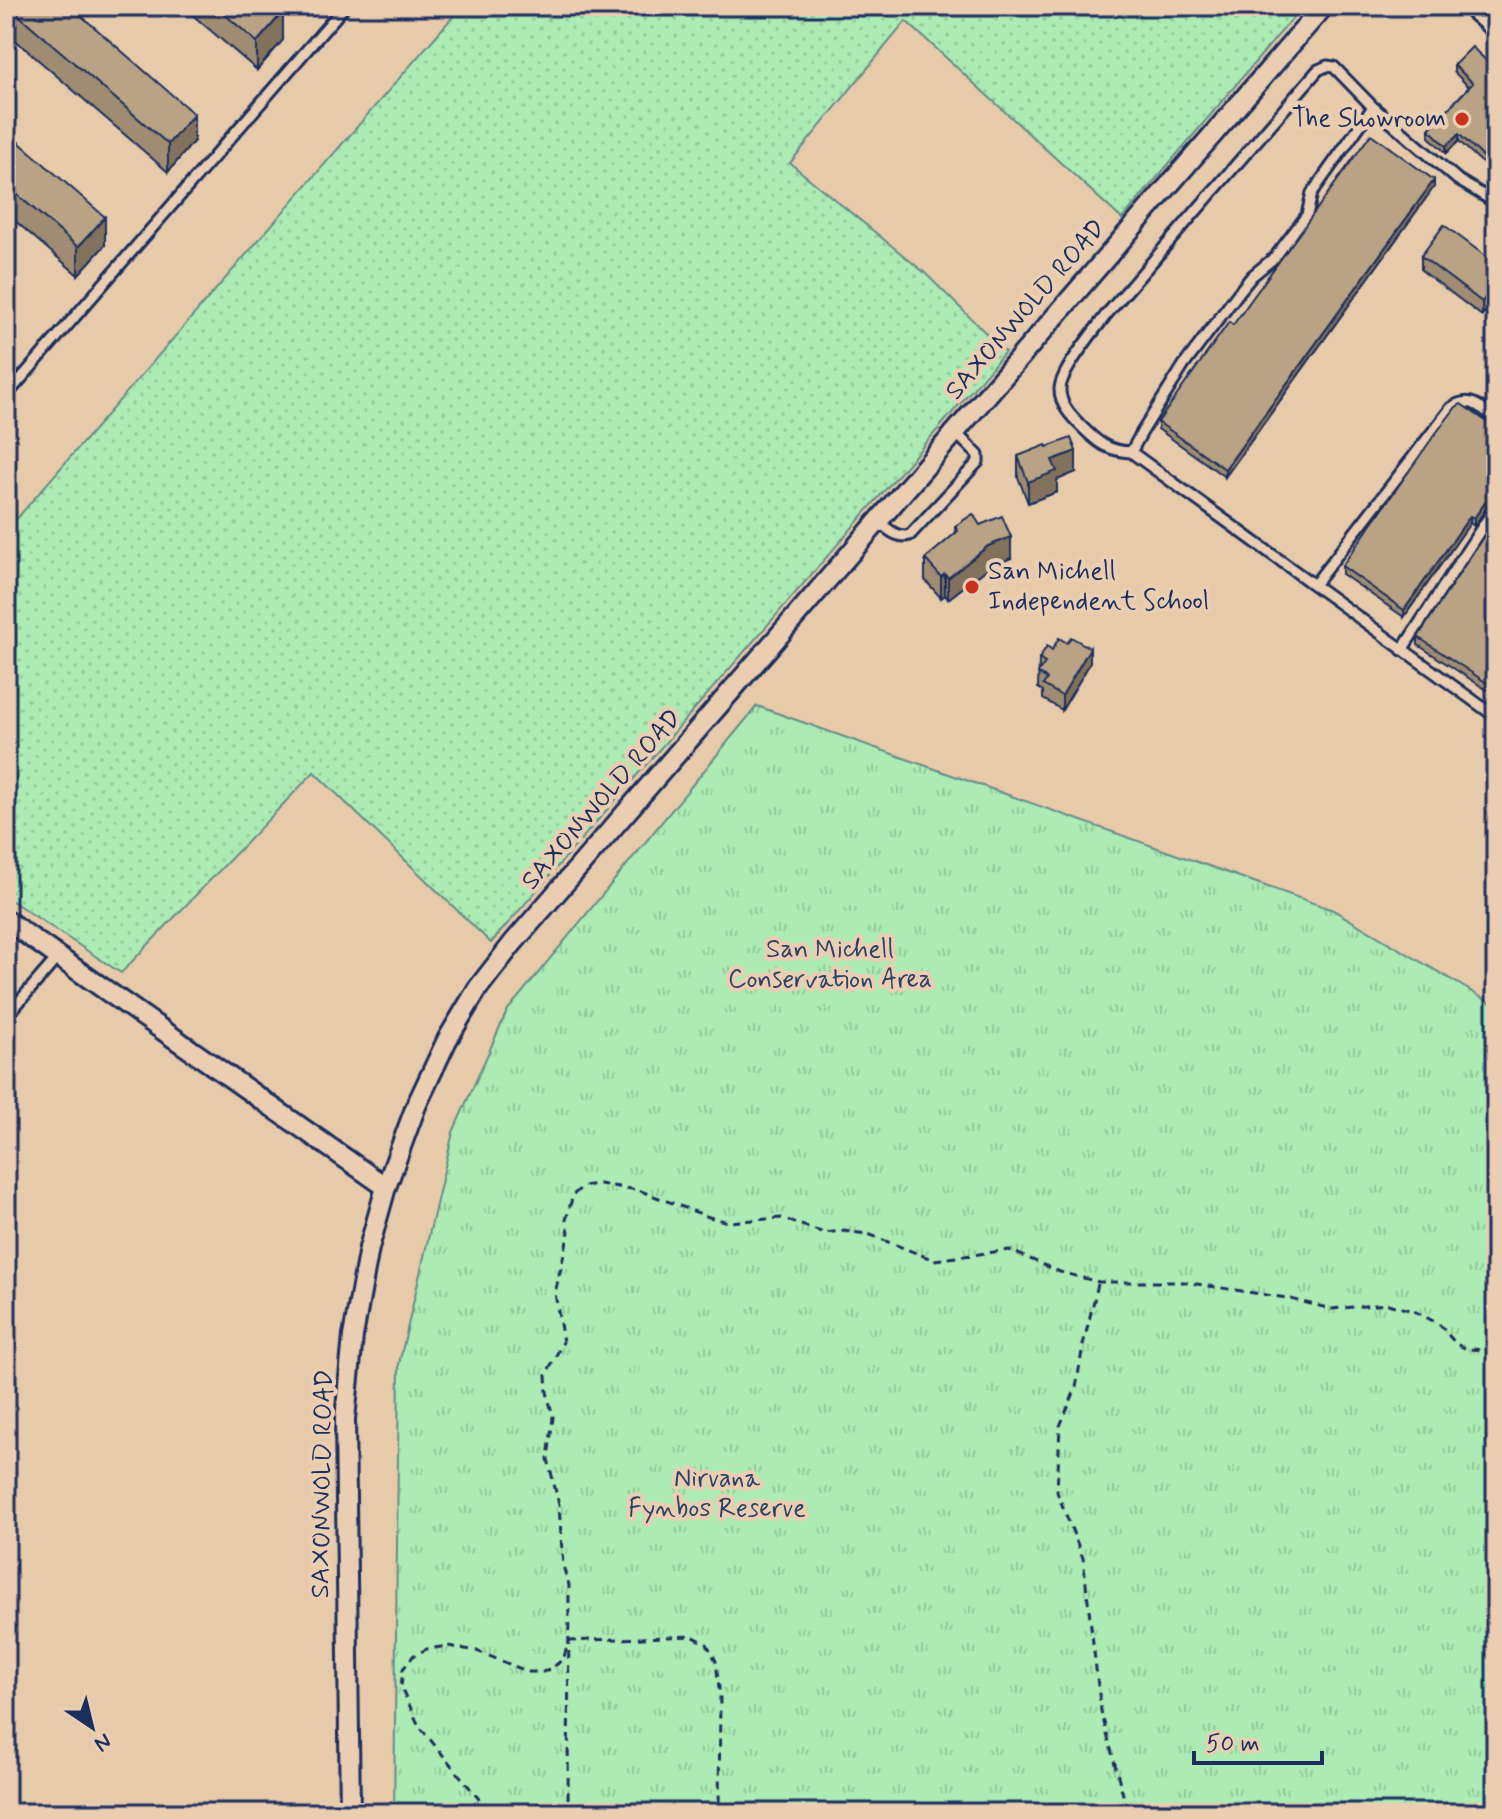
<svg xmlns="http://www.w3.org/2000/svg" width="1502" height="1819" viewBox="0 0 1502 1819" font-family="Mynerve,sans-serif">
<defs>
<pattern id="grass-dots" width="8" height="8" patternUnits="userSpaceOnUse" patternTransform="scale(2)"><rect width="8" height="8" fill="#acebb3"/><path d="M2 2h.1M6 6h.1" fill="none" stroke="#93ca9c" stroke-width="1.8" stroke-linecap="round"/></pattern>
<pattern id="park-tufts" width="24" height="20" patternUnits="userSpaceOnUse" patternTransform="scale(2)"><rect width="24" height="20" fill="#acebb3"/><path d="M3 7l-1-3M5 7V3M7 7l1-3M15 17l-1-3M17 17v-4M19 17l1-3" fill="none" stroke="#93ca9c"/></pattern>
</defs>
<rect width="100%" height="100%" fill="#e7caaa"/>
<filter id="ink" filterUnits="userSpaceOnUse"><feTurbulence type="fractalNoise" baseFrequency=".0125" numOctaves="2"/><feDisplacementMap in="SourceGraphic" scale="16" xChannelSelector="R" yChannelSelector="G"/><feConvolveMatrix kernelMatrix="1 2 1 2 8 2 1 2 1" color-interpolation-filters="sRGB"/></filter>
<g filter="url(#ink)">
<!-- grass -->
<path fill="url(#grass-dots)" stroke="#648d88" stroke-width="2" d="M462,6H1303L1122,219L906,21L790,163L925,273L1005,352L491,943L314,772L121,973L6,897V531Z"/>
<!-- park -->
<path fill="url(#park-tufts)" stroke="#648d88" stroke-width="2" d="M757,706L1333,910L1496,1006V1813H394L399,1364L453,1132L507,1011Z"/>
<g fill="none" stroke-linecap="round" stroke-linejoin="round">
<defs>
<path id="service" d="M1463,6L1496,35
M6,396L345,6
M1496,418C1478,407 1471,395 1451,408L1314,585L1496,717
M1131,452C1108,451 1098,443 1082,427C1072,417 1060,405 1060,390C1059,373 1095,330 1106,315L1318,70L1327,66L1334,67L1373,107
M878,521C888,529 897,539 910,535L978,462V455L955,432
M1314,585L1131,452L1142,432L1184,365L1239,292L1252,276L1275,257L1307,215L1312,193L1373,107L1458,180L1496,203
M1402,650L1496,506
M6,1017L58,957"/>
<path id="minor" d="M6,920L386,1187
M350,1813L345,1419L353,1336L369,1248L386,1187L416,1106L447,1040L478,988L513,943L1324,6"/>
</defs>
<!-- service casing -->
<use href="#service" stroke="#1b2f5e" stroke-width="15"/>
<!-- minor casing -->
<use href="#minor" stroke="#1b2f5e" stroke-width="24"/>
<!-- path -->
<path stroke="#1b2f5e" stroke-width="3" stroke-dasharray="8 6" stroke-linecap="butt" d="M1098,1284L1083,1345L1076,1388L1060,1426L1057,1492L1083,1558L1101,1711L1127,1810L1126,1813
M568,1641L692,1636L707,1644L716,1661L720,1697L719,1813
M484,1813L479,1799L419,1726L401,1687L403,1669L414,1655L427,1649L448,1646L477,1651L529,1672H543L556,1665L564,1658L567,1645
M568,1813L569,1585L563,1566L559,1505L548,1459L553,1417L547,1392L546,1375L563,1342L555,1293L569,1232L566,1220L573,1195L583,1186L599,1184L638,1190L709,1217L728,1222L781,1218L824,1233L843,1231L868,1234L934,1260L1009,1250L1060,1272L1099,1282H1184L1286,1298L1332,1309L1388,1304L1416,1312L1439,1324L1456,1344L1467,1349L1496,1350"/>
<!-- service -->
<use href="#service" stroke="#ebceb2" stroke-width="9"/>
<!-- minor -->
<use href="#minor" stroke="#ebceb2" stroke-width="18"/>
</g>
<!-- wall -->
<path fill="#9f8c72" stroke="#1b2f5e" stroke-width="2" d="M6,6H70L194,141L168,172L6,32Z
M182,6H276L283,40L257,70Z
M1454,65L1496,105V166L1491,171L1459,141L1446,153L1429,137V129L1469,87L1454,72Z
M6,131L105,245L78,275L6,213Z
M1434,187L1225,477L1158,429V422L1233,325Z
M1421,256L1496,264V297L1482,316L1421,270Z
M1496,428V500H1492L1474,526L1470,523L1404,617L1342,574V566Z
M1047,447L1076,472L1057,480V492L1028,503L1018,477V456Z
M1496,513V696L1418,645V637L1487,531V527Z
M980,525L1011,558L988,568L948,599L945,595L941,598L925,580V559L955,534V526Z
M1052,650L1090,663L1062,710L1043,699V691L1038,688L1039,659Z"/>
<!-- shaded-wall -->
<path fill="#82725c" stroke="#1b2f5e" stroke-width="2" d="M283,12V40L257,70V42Z
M194,114V141L168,172V144Z
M1459,134V141L1446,153V146Z
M1496,159V166L1491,171V164Z
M1434,180V187L1225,477V469Z
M105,217V245L78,275V247Z
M1496,283V297L1482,316V302Z
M16,320V347L6,359V331Z
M1076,451V472L1057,480V492L1028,503V482L1052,460Z
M1492,493V500L1474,526V518Z
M1470,516V523L1404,617V610Z
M1011,537V558L988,568L948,599V578L988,546Z
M945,574V595L941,598V577Z
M1090,648V663L1062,710V696Z"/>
<!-- building -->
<path fill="#b9a384" stroke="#1b2f5e" stroke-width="2" d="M8,6H70L194,114L168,144Z
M215,6H276L283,12L257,42Z
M1472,47L1496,70V94L1491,100L1496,105V159L1491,164L1459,134L1446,146L1429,129L1473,83L1454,65Z
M6,131L105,217L78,247L6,185Z
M1371,134L1434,180L1225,469L1158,422L1229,322L1233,325Z
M1444,225L1496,264V283L1482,302L1421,256Z
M6,311L16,320L6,331Z
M1461,404L1496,428V493H1492L1474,518L1470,516L1404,610L1342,566L1433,437L1456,407Z
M1071,438L1076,451L1052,460L1057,471L1028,482L1018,456L1046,445L1047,447Z
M1496,513V689L1418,637L1489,528L1487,527Z
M973,514L980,525L1002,516L1011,537L988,546L948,578L945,574L941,577L925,559L958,531L955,526Z
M1071,637L1090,648L1062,696L1043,685L1047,679L1038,673L1045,663L1039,659L1047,646L1052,650L1059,638L1067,643Z"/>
</g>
<!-- markers -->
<g fill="#c8321e" stroke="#ebceb2" stroke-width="3">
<circle cx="1462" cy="119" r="8"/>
<circle cx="972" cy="587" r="8"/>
</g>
<g text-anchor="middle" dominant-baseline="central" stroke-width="8" stroke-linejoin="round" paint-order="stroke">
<!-- poi labels -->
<g font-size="26" fill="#1b2f5e" stroke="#ebceb2" text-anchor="end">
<text x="1446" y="119">The Showroom</text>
<text x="988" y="572" text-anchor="start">San Michell<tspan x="988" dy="30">Independent School</tspan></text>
</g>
<!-- street labels -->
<g font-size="26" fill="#1b2f5e" stroke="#ebceb2">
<text transform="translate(1026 310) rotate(-49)">SAXONWOLD ROAD</text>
<text transform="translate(602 800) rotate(-49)">SAXONWOLD ROAD</text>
<text transform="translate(323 1484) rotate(-89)">SAXONWOLD ROAD</text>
</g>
<!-- park labels -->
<g font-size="26" fill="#2a4266" stroke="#ebceb2">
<text x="830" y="950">San Michell<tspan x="830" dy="30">Conservation Area</tspan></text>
<text x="717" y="1479">Nirvana<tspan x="717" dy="30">Fynbos Reserve</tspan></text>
</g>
</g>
<!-- margin -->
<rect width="1502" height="1819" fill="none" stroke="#ebceb2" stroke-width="32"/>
<rect x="16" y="16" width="1470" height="1787" fill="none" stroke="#1b2f5e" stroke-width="3" filter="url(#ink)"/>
<!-- north arrow -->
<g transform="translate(92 1727) rotate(145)" stroke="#ebceb2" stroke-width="6" paint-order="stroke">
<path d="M0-6L14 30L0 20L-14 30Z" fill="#1b2f5e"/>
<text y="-12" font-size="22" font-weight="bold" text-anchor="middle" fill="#1b2f5e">N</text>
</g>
<!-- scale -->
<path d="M1194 1751v12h128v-12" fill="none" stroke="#1b2f5e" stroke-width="4"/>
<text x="1206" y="1751" font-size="24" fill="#1b2f5e" stroke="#ebceb2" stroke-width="6" paint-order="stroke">50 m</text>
</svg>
